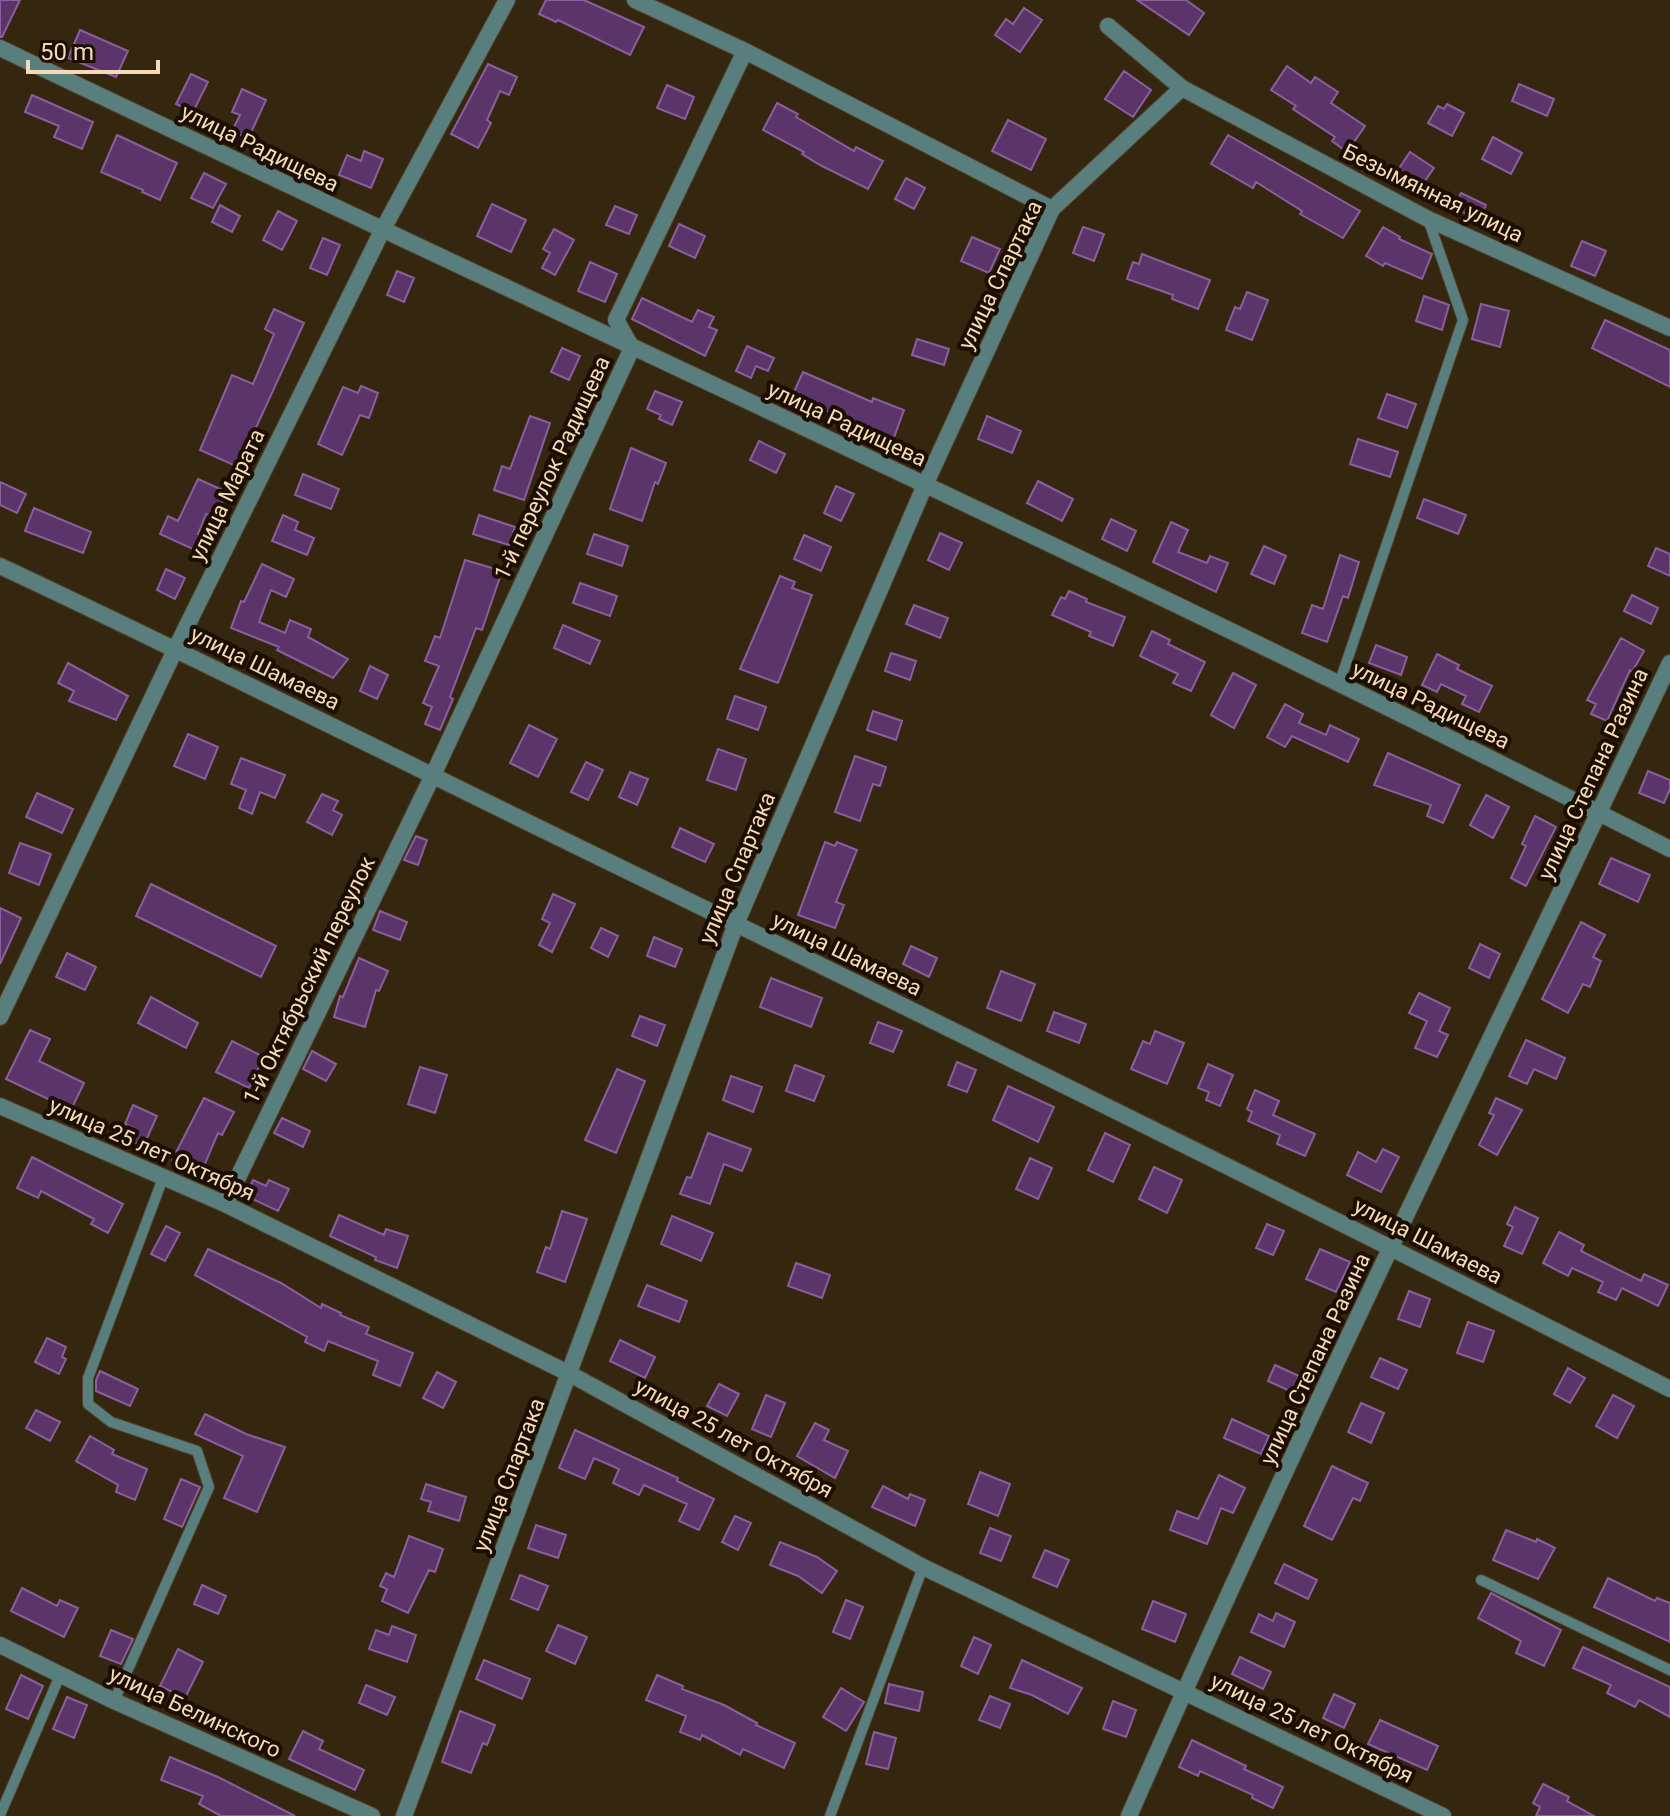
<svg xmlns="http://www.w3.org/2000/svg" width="1670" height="1816" viewBox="0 0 1670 1816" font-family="Roboto,sans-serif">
<rect width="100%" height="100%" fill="#35260f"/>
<!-- building -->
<path fill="#5b356a" stroke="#8b5e9d" stroke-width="2" d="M0,0H20L2,37H0Z
M546,0H584L644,27L630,55L558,20L556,22L539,14Z
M1137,0H1186L1204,13L1189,35Z
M1024,8L1042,20L1020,52L995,35L1006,19L1013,24Z
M80,30L128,51L116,77L68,58Z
M488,64L517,77L509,95L500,91L487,120L491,123L478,148L451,134Z
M1287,66L1311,83L1315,77L1338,92L1331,103L1365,126L1347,152L1332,141L1335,137L1293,109L1296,106L1271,90Z
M1124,71L1151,90L1133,117L1105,99Z
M191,74L208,82L193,112L176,104Z
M1519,84L1554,99L1547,116L1512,101Z
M667,85L694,97L685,119L657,108Z
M242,89L266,100L248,139L232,131L240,115L232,112Z
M32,95L93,122L82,149L54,137L59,126L25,112Z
M777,103L798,114L796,117L854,151L856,147L883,161L868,189L820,165L802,154L804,152L763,130Z
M1447,104L1464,113L1452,136L1428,123L1438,106L1444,109Z
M1008,120L1046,139L1031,170L992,151Z
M117,135L177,163L160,200L142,192L143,190L101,172Z
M1228,135L1360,211L1343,238L1300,214L1302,211L1256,182L1253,188L1211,164Z
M1493,137L1522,153L1511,174L1482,159Z
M364,151L383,159L371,188L339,175L347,155L361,161Z
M1410,152L1434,168L1417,192L1394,176Z
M204,173L226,184L213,208L191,198Z
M906,178L925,188L914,209L895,199Z
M1461,193L1486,205L1479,220L1454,208Z
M492,204L526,220L511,252L477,236Z
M220,205L240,216L232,232L212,222Z
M615,206L637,215L629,234L606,225Z
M278,211L297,221L282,250L263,240Z
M679,224L705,236L695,258L669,246Z
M1083,227L1104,234L1094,261L1073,253Z
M1383,227L1400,237L1399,239L1432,254L1422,279L1385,263L1383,266L1366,256Z
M554,229L574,240L555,275L542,268L550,253L543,249Z
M972,237L1000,249L989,273L961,261Z
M323,238L340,245L327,275L310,268Z
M1582,241L1606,251L1595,276L1571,266Z
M1142,254L1210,280L1198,309L1172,299L1173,295L1127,279L1133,262L1139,264Z
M590,262L617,274L605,302L578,291Z
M397,271L414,278L404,302L387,295Z
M1247,292L1268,300L1252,340L1226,330L1235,307L1240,309Z
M1424,296L1449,305L1442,330L1416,321Z
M642,298L692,322L698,310L714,317L709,327L717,330L705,356L632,319Z
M1481,304L1509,311L1500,347L1472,339Z
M274,309L304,323L238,467L200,450L232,375L253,384L274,334L265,329Z
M1605,320L1670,350V387L1592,348Z
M917,339L949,349L944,365L912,355Z
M747,346L774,358L768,371L756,366L751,378L736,371Z
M562,348L580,356L569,380L551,372Z
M803,372L872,402L873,398L904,410L893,440L792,396Z
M361,386L378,393L369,418L360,415L342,455L318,444L343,387L358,393Z
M655,391L682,402L672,425L659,419L661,415L647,409Z
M1387,394L1416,404L1407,428L1378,418Z
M530,416L550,423L524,500L494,490L502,466L510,469Z
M987,416L1021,431L1012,453L978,439Z
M1358,439L1398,452L1390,477L1350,464Z
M759,441L785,454L776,473L750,460Z
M631,448L666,463L658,484L655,482L642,521L610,509Z
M303,474L339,489L331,509L295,495Z
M198,479L227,492L217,514L214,513L212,516L206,514L198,534L203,536L197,551L160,534L168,516L178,521Z
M1038,481L1073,499L1062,521L1027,503Z
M0,482L26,494L17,513L0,505Z
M836,486L854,494L841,521L824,513Z
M1424,499L1466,515L1458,534L1417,518Z
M34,508L91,532L83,553L25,531Z
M283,515L298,522L295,530L314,538L307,555L272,541Z
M479,515L515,527L509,545L473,534Z
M1111,519L1136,531L1127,551L1102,539Z
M1171,522L1188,530L1178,552L1207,563L1210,556L1228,563L1216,592L1153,562Z
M940,533L962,543L949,570L928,560Z
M594,534L628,546L622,566L587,554Z
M804,535L831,547L821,571L794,559Z
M1264,546L1286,556L1274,584L1251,574Z
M1656,548L1670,554V576L1648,566Z
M1340,555L1359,562L1348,598L1343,596L1327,642L1302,633L1312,605L1323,609Z
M465,560L502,571L482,630L476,628L450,697L453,699L440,730L425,724L432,707L423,703L439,666L425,661L435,636L440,638Z
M262,564L294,579L286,597L271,590L259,622L285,633L290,620L311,629L308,637L348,659L333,678L277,650L279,647L231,628L241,601L244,602Z
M166,569L185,578L175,599L157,590Z
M780,576L795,582L792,588L812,595L778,683L740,669Z
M580,583L617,596L610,616L573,603Z
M1069,591L1087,599L1086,602L1125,617L1113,646L1089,636L1091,632L1052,615L1061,597L1065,599Z
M1632,595L1658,608L1651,624L1624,611Z
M914,605L948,618L940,638L906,624Z
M563,625L600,641L590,664L554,648Z
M1152,631L1170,640L1168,644L1205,662L1191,691L1173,683L1178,674L1140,656Z
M1621,638L1644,651L1632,672L1630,670L1607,721L1591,714L1596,704L1587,700Z
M1376,645L1407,657L1401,675L1369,663Z
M891,653L916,661L910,680L885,671Z
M1437,654L1459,665L1457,669L1492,686L1479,712L1462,704L1466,696L1441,684L1437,692L1422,685Z
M68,663L128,696L116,720L69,701L74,691L58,683Z
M370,666L388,675L377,699L360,691Z
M1233,673L1256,685L1234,728L1211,715Z
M735,696L766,707L758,730L727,719Z
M1285,704L1303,714L1299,723L1326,735L1330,725L1359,739L1348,762L1292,736L1285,747L1267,737Z
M873,711L902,721L896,740L867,730Z
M529,725L557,739L538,777L510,763Z
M188,734L218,747L205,779L174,766Z
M718,749L746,759L736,790L707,780Z
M1388,753L1460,785L1443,823L1427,816L1431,805L1374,785Z
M855,756L886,767L880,786L873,784L860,821L835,812Z
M241,758L285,775L275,798L260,792L252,814L239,808L246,790L231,784Z
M586,762L603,770L588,800L571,792Z
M1648,771L1670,780V789L1664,803L1639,793Z
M630,772L648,779L637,805L619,797Z
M37,793L73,809L62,833L26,817Z
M322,794L338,801L333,810L342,815L332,835L307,822Z
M1486,795L1509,807L1493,838L1470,825Z
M1535,816L1556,827L1526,886L1511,878L1526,846L1522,844Z
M680,828L714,844L705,862L672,847Z
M416,836L427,840L418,865L404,860Z
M825,842L835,846L837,842L857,850L836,902L844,905L835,928L798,915Z
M20,843L51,854L39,885L9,873Z
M1611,858L1650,875L1638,902L1599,884Z
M151,884L276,946L261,977L136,916Z
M553,894L575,904L552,952L539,945L550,923L542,919Z
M0,908L21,918L0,964Z
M380,911L407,922L400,940L373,930Z
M1581,922L1605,935L1593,957L1601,961L1590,987L1583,984L1568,1013L1542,999Z
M601,928L618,936L608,957L591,948Z
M654,937L682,949L675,967L647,956Z
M1480,944L1500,954L1489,978L1469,968Z
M911,946L937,958L929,977L903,964Z
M67,953L96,967L85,990L56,977Z
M359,958L388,971L379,991L376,990L365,1027L334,1017L340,996L343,997Z
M1001,971L1035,984L1021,1021L987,1008Z
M771,978L822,998L811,1027L760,1007Z
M1419,993L1450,1008L1439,1031L1448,1035L1437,1057L1415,1048L1427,1021L1409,1013Z
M151,997L198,1023L186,1048L138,1023Z
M1054,1012L1086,1024L1079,1043L1047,1031Z
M640,1016L665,1025L657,1046L632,1036Z
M878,1022L902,1031L893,1052L870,1043Z
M30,1030L50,1039L39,1061L84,1083L71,1110L6,1079Z
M1155,1031L1184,1043L1167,1084L1131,1069L1143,1041L1150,1044Z
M1526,1040L1565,1058L1556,1079L1534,1069L1527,1084L1509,1076Z
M232,1041L264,1057L249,1088L216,1072Z
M312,1051L336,1064L326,1081L303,1069Z
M957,1062L976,1070L967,1092L948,1085Z
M1208,1064L1233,1075L1220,1106L1206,1100L1209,1092L1198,1088Z
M795,1065L824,1076L814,1101L786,1091Z
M420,1067L447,1075L435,1113L408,1104Z
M617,1069L645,1081L616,1153L585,1140Z
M731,1076L762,1087L753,1112L723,1100Z
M1008,1086L1054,1107L1038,1142L993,1120Z
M1255,1090L1279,1101L1273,1115L1315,1134L1305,1156L1277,1144L1280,1135L1248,1121L1252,1112L1247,1109Z
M204,1098L234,1112L222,1135L218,1133L201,1173L172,1160Z
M1496,1098L1522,1110L1497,1155L1479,1145L1494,1115L1489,1113Z
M133,1105L157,1116L143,1147L128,1139L133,1128L125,1124Z
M282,1118L310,1131L303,1147L274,1133Z
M708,1133L751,1149L742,1171L724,1164L710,1204L680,1194L687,1177L691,1178Z
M1105,1133L1130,1145L1113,1182L1088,1170Z
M1383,1149L1399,1157L1381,1192L1347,1175L1358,1152L1376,1162Z
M32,1157L123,1204L108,1233L91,1224L94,1219L41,1191L38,1198L17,1188Z
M1030,1158L1052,1168L1038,1199L1016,1189Z
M1154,1167L1182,1180L1167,1213L1139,1199Z
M253,1180L266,1186L269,1180L289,1189L278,1211L246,1196Z
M1515,1207L1538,1218L1522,1254L1504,1246L1513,1227L1507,1224Z
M562,1211L587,1219L565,1282L537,1272L546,1247L550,1249Z
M339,1215L384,1235L386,1229L408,1236L397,1268L375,1260L376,1257L330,1236Z
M672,1216L713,1233L701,1261L661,1244Z
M1267,1224L1284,1231L1273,1255L1256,1248Z
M166,1226L180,1233L165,1261L151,1254Z
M1559,1232L1584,1245L1581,1251L1641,1281L1644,1274L1668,1285L1658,1306L1622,1288L1616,1300L1598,1292L1603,1282L1572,1268L1568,1276L1543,1263Z
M208,1249L281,1283L321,1308L322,1304L341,1313L340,1315L369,1327L366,1334L413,1353L400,1386L373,1375L378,1361L328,1341L324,1351L305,1342L307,1337L195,1275Z
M1320,1249L1350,1262L1336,1292L1306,1279Z
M796,1263L830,1275L822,1298L788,1286Z
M647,1285L687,1301L679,1322L638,1306Z
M1409,1291L1430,1299L1420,1327L1398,1319Z
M1468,1322L1494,1331L1483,1362L1457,1353Z
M47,1338L66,1347L62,1357L66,1359L59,1374L35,1362Z
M620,1340L655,1357L645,1378L610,1361Z
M1380,1358L1407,1370L1398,1389L1371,1377Z
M1275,1365L1299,1376L1292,1392L1268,1381Z
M1568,1368L1585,1378L1570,1403L1554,1394Z
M100,1371L138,1389L130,1406L96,1391V1380Z
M437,1372L456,1382L443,1408L423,1398Z
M719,1384L739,1394L727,1416L707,1406Z
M766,1395L785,1403L771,1437L752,1429Z
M1613,1395L1634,1406L1617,1438L1596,1426Z
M1361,1403L1384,1413L1371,1443L1348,1432Z
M36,1410L60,1422L50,1441L26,1428Z
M205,1414L246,1434L285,1447L257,1512L224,1498L243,1456L195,1434Z
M1232,1419L1269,1436L1261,1454L1224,1438Z
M815,1423L829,1430L824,1440L848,1451L835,1478L797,1456Z
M575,1430L678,1478L677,1481L714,1499L699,1530L679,1521L687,1504L644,1485L639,1495L613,1483L619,1469L594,1458L585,1479L559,1468Z
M90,1436L114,1450L112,1454L147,1469L135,1500L116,1492L118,1485L76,1461Z
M1332,1466L1368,1483L1360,1501L1353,1498L1332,1540L1304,1526Z
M980,1472L1010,1484L998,1516L968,1504Z
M1219,1475L1245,1488L1233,1513L1221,1508L1207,1544L1170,1530L1177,1511L1198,1519Z
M181,1479L200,1487L182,1527L164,1519Z
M426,1484L466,1497L459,1521L428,1511L431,1502L421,1499Z
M883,1486L908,1499L910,1494L925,1500L915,1526L872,1507Z
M735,1516L751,1523L738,1550L722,1542Z
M536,1525L566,1535L558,1558L528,1548Z
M990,1528L1011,1536L1001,1561L980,1553Z
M1506,1530L1536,1542L1537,1539L1555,1548L1538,1579L1493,1560Z
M409,1536L443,1549L435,1572L429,1570L408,1613L382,1601L387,1589L380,1586L386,1573L394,1577Z
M780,1542L817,1557L837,1571L822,1593L798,1576L770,1565Z
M1045,1550L1069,1560L1057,1587L1033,1577Z
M1284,1564L1317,1580L1308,1599L1275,1583Z
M520,1575L548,1586L538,1610L511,1599Z
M1608,1578L1655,1601L1657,1598L1670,1603V1642L1594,1607Z
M202,1585L226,1596L218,1614L194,1604Z
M22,1588L57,1606L60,1600L78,1608L64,1637L11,1611Z
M1491,1593L1561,1630L1544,1666L1516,1653L1521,1641L1478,1618Z
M846,1600L863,1607L850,1639L833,1632Z
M1153,1601L1186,1614L1175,1642L1142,1629Z
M1276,1613L1295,1622L1284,1647L1251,1632L1259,1614L1273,1621Z
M558,1625L587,1637L575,1664L546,1651Z
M392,1626L416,1635L407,1662L369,1649L376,1630L389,1635Z
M111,1630L133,1639L121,1664L100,1656Z
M974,1637L991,1645L978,1674L961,1666Z
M1583,1647L1670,1687V1717L1639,1700L1635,1707L1607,1693L1611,1685L1573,1668Z
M178,1649L203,1662L185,1698L160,1686Z
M1240,1657L1271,1672L1263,1689L1232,1674Z
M484,1660L530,1679L522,1699L476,1679Z
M1022,1660L1082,1688L1068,1714L1032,1695L1010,1688Z
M21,1675L43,1686L28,1719L6,1709Z
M657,1675L683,1686L682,1689L724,1705L757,1723L756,1725L795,1743L784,1768L743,1749L740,1755L702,1735L700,1740L680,1732L686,1716L646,1700Z
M889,1684L923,1692L919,1711L885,1703Z
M366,1685L395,1697L387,1715L359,1703Z
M841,1688L864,1702L846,1731L823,1717Z
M1334,1694L1355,1704L1344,1728L1323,1718Z
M990,1696L1010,1704L1000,1728L979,1720Z
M67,1697L87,1705L74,1738L53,1729Z
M1113,1701L1136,1710L1126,1737L1103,1729Z
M460,1711L495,1725L487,1745L483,1743L471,1773L442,1762Z
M1380,1720L1438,1746L1427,1770L1368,1744Z
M303,1731L323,1741L319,1749L364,1770L355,1790L289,1759Z
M874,1732L896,1738L888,1769L866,1764Z
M1192,1740L1246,1766L1244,1769L1283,1787L1273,1808L1252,1798L1253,1795L1200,1771L1198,1776L1179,1767Z
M170,1757L218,1777L295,1816H221L199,1804L203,1796L161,1780Z
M1543,1784L1569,1797L1567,1801L1594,1816H1536L1540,1807L1533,1803Z"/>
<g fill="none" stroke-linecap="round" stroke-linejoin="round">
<defs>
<path id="service" d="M1339,684L1463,320L1428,219
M1481,1580L1670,1670
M114,1701L209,1487L197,1451L111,1422L88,1404V1378L163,1178
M0,1815L61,1673
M830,1816L923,1567"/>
<path id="minor" d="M635,0L745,51L1052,209
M0,48C557,315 1120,568 1670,849
M1182,88L1428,219L1670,328
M0,566C192,656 382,751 572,844C940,1023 1306,1204 1670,1389
M0,1017L176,648L382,231L507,0
M0,1106L225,1204L570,1374L923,1567L1443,1816
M225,1204L433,775L632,348L616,320L745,51
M0,1645L114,1701L372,1816
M404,1816L736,924L925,485L1052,209L1182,88L1108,26
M1129,1816C1300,1428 1488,1046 1670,663"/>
</defs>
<!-- service casing -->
<use href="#service" stroke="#54432a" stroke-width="12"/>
<!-- minor casing -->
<use href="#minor" stroke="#54432a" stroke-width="18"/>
<!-- service -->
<use href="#service" stroke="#587e7e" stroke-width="10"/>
<!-- minor -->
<use href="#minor" stroke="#587e7e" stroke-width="16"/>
</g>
<g text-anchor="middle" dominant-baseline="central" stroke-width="8" stroke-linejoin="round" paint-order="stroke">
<!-- street labels -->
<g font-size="22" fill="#f4dbb8" stroke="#1c0e00">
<text transform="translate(260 148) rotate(26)">улица Радищева</text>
<text transform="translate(1433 193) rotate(26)">Безымянная улица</text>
<text transform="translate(1000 275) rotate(-64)">улица Спартака</text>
<text transform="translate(847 424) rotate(25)">улица Радищева</text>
<text transform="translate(552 468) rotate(-65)">1-й переулок Радищева</text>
<text transform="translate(227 495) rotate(-64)">улица Марата</text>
<text transform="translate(265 668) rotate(26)">улица Шамаева</text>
<text transform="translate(1431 705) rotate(26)">улица Радищева</text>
<text transform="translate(1593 774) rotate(-65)">улица Степана Разина</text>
<text transform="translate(737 868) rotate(-67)">улица Спартака</text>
<text transform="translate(847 954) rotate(26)">улица Шамаева</text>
<text transform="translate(309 980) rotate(-64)">1-й Октябрьский переулок</text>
<text transform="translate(152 1149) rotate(24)">улица 25 лет Октября</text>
<text transform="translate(1428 1241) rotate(27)">улица Шамаева</text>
<text transform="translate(1315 1359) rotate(-65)">улица Степана Разина</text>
<text transform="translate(734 1438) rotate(29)">улица 25 лет Октября</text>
<text transform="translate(509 1475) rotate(-69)">улица Спартака</text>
<text transform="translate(195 1712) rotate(25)">улица Белинского</text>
<text transform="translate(1312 1728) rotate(26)">улица 25 лет Октября</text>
</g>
</g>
<!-- scale -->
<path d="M28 60v12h130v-12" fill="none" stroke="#f4dbb8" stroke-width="4"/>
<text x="40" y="60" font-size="24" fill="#f4dbb8" stroke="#1c0e00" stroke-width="6" paint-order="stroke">50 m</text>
</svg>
